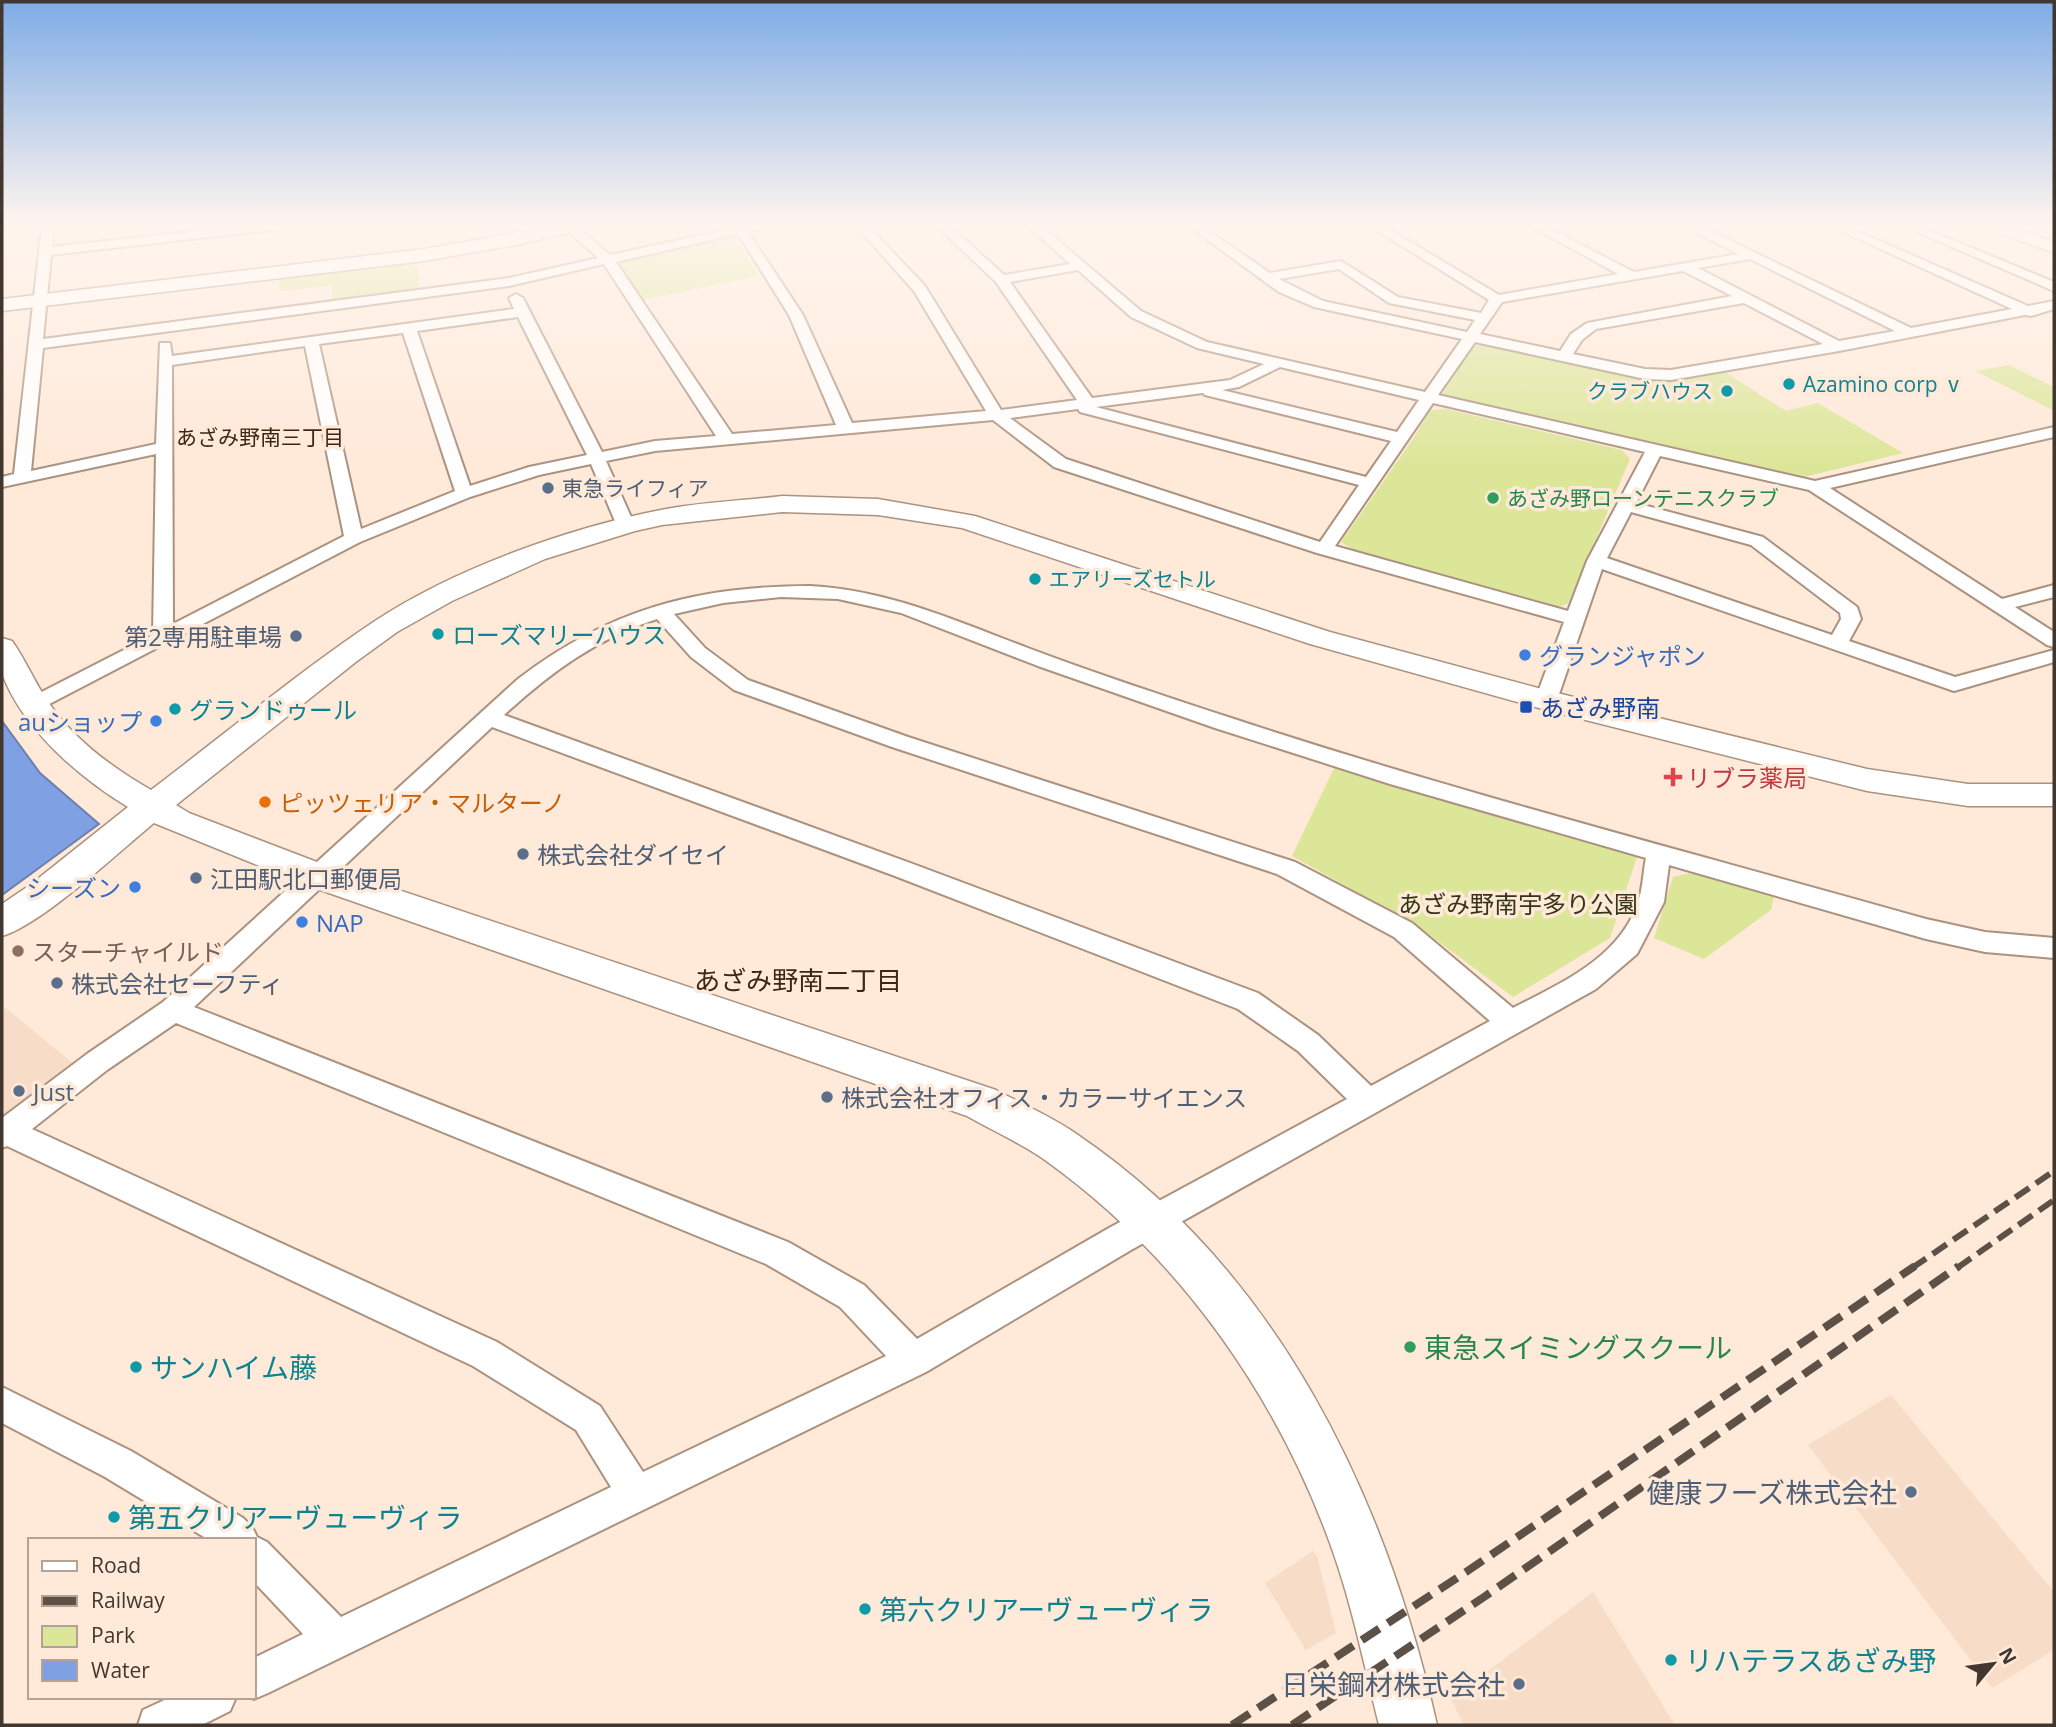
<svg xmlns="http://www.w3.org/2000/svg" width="2056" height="1727" viewBox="0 0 2056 1727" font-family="'Open Sans','Noto Sans JP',sans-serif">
<rect width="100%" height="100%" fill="#ffe9d9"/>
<!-- built -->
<path fill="#f7dcc8" d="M2,1005L74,1064L2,1118Z
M1891,1395L2054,1592V1650L1992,1688L1808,1445Z
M1313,1551L1317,1556L1336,1633L1306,1650L1265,1583Z
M1593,1592L1675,1725H1464L1451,1699Z"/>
<!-- green -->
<path fill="#dce699" d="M733,234L759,276L642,300L615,263Z
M416,262L420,289L332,299V286L280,291L278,278Z
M1484,344L1672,377L1725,372L1786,411L1818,403L1903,453L1804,477L1442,395L1473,346Z
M2009,365L2054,387V411L1975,371Z
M1446,409L1622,450L1630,459L1569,603L1559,607L1355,551L1341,542L1415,436L1430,410Z
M1335,766L1637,857L1610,938L1513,997L1416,925L1292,856Z
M1690,873L1774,896L1771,910L1704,959L1654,938L1673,877Z"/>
<!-- water -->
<path fill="#7fa0e3" stroke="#6d80ad" stroke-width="2" d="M2,721L40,773L99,824L2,895Z"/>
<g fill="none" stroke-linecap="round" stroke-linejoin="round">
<defs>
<path id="street" d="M42,225H54L52,247L253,225H287L281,229L51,255L43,339L509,278L598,258L562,225H575L610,255L749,225H769L767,228L748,232L803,315L852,423L986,411L914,291L855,225H867L925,286L1001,410L1077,400L996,282L936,225H949L1004,275L1070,264L1027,225H1040L1141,311L1207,342L1425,392L1462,339L1314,307L1279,292L1187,225H1200L1270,273L1341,261L1398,297L1481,313L1489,300L1368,225H1382L1499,295L1618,274L1529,225H1543L1634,272L1738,254L1683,225H1698L1911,328L2012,309L1828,225H1843L2028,306L2054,301V309L2031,316L2025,315L1839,351L1671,380L1645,379L1475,342L1438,395L1815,481L2054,427V437L1830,488L2002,599L2054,585V597L2015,607L2054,632V647L2047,645L1809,490L1660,456L1636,503L1763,537L1857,607L1861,619L1849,641L1955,677L2054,650V662L1954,691L1602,569L1557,700L1554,705H1538L1535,700L1564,622L1317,553L1054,467L993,420L655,451L606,461L635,526L626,531L617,526L591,464L539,475L470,497L360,542L34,712L26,710L23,705L26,700L153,635L156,454L2,487V477L14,474ZM738,234L789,315L836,425L732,434L616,262ZM1750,259L1895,331L1839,341L1698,268ZM604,264L716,436L655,441L602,452L523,298L516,294L509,298L514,309L172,356L170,343H160L156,444L31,471L43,348L509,286ZM1339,269L1389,303L1475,320L1467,332L1323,301L1279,279ZM1078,270L1131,317L1197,348L1264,364L1230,380L1092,398L1010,282ZM1683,271L1732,296L1587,323L1571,334L1560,351L1480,334L1502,302ZM1744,303L1823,344L1671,370L1645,369L1573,354L1582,340L1596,329ZM518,317L587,455L529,467L470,486L417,331ZM403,333L455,491L361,529L319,344ZM305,346L344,536L173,624L172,365ZM1280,367L1419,400L1397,432L1222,390L1239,387ZM1203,393L1205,395L1391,441L1366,477L1096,407ZM1433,403L1645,452L1587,561L1568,611L1335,546ZM1078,409L1080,412L1359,485L1320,542L1066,459L1010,418ZM1631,512L1751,545L1840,613L1841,619L1832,635L1607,558Z
M1901,225H1916L2054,282V291Z
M810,586C888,590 956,621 1028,648C1094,673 1161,695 1228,717C1459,793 1693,853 1926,919L1985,932L2054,938V958L1985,952L1926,939L1669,865L1664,902L1637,954L1596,989L1131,1250L926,1372L268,1693L254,1699L250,1697H254V1658L303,1634L254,1582V1540H209L105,1477L2,1423V1387L131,1451L243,1518L252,1527L257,1537L267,1542L341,1617L611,1487L576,1430L473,1366L7,1146L2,1148V1118L87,1054L163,1002L518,679C608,610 696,586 810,586ZM781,597L838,599L901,613L1038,666L1215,728L1390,784L1646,858C1643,872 1643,888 1638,902C1620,958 1561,983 1513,1008L1412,923L1295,862L908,737L748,680L705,648L674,614L723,603ZM657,619L691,657L734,690L892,747L1277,874L1394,937L1490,1021L1371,1086L1318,1035L1258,993L913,864L504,715C550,673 597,638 657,619ZM492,727L895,876L1238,1009L1298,1051L1347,1099L1109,1228L917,1339L864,1285L788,1242L194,1007ZM176,1023L766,1264L840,1307L886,1356L643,1472L600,1406L497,1342L32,1129L107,1070Z
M171,1697H236L230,1711L202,1725H138L143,1710Z"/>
<path id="secondary" d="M560,225H590L587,229L515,245L424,261L2,311V299L424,249Z
M1986,225H2009L2054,242V253L1988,229Z
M782,496L878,499L975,516L1330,632L1549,691L1867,769L1968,784H2054V806H1968L1867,791L1546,710L1310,644L962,528L878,515L782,512L662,525L635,531L545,559L452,601L397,632L357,661L176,805L189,813L330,867L996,1090C1022,1104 1050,1116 1075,1133C1277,1269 1385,1494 1437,1725H1379C1364,1665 1352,1604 1331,1546C1276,1394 1178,1255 1045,1160C1021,1143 993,1131 967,1116L306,885L154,823C118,852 43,924 2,936V904L30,885L128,807C80,778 24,730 3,676C0,666 2,650 2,638L12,641C25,659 33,679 45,697C70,737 111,767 151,790C225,734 297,673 375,621C454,569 568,528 661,510C700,502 742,501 782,496Z"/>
</defs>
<!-- street casing -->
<use href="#street" stroke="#ab927f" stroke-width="4"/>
<!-- secondary casing -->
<use href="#secondary" stroke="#ab927f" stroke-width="3"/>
<!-- street -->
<use href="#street" fill="#fff" fill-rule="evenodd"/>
<!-- secondary -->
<use href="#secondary" fill="#fff" fill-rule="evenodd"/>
<!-- rail-far1 -->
<path stroke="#5d5147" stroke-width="6" stroke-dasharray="17 8" stroke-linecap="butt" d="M1912,1268L2054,1171
M1957,1268L2054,1200"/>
<!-- rail -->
<path stroke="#5d5147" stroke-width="8" stroke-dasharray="21 10" stroke-linecap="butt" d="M1232,1725L1466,1572L1915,1266
M1292,1725L1484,1597L1959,1266"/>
</g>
<!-- sky -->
<linearGradient id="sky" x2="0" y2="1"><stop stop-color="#7eace6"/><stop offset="0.48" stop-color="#fff5ee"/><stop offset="1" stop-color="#fff5ee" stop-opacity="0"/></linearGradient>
<rect width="2056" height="466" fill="url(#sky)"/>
<!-- markers -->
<g fill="#0f9aa8" stroke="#ffe9d9" stroke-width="2.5">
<circle cx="1789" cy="384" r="7"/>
<circle cx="1727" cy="391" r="7"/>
<circle cx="1035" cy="579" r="7"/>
<circle cx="438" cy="634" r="7"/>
<circle cx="175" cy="709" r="7"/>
<circle cx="136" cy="1367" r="7"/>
<circle cx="114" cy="1517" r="7"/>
<circle cx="865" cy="1609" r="7"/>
<circle cx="1671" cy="1660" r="7"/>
</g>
<g fill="#5c6f8a" stroke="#ffe9d9" stroke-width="2.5">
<circle cx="548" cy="488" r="7"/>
<circle cx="296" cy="636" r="7"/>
<circle cx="523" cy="854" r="7"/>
<circle cx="196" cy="878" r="7"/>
<circle cx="57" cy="983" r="7"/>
<circle cx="19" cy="1091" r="7"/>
<circle cx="827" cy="1097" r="7"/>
<circle cx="1911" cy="1492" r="7"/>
<circle cx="1519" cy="1684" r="7"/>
</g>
<g fill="#2e9e5b" stroke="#ffe9d9" stroke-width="2.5">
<circle cx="1493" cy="498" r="7"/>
<circle cx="1410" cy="1347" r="7"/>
</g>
<g fill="#3f7fe0" stroke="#ffe9d9" stroke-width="2.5">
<circle cx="1525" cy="655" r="7"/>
<circle cx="156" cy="721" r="7"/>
<circle cx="135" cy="887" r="7"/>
<circle cx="302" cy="922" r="7"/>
</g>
<rect fill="#1a4fb4" stroke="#ffe9d9" stroke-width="2.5" x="1519" y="700" width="14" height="14" rx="3.5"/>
<path fill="#e0444e" stroke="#ffe9d9" stroke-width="2.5" d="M1669.5 766.5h7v7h7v7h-7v7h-7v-7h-7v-7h7z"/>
<circle fill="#e8710a" stroke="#ffe9d9" stroke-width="2.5" cx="265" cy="802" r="7"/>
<circle fill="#8d6e63" stroke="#ffe9d9" stroke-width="2.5" cx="18" cy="951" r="7"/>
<g text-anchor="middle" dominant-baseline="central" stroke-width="7" stroke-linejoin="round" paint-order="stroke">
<!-- far-culture labels -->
<g font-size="21" fill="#0d838f" stroke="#ffe9d9" text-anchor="start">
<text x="1803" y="384">Azamino corp ⅴ</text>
<text x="1713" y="391" text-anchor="end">クラブハウス</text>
<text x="1049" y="579">エアリーズセトル</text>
</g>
<!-- far-neighbourhood labels -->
<g font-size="21" fill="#3b2717" stroke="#ffe9d9">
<text x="260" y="437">あざみ野南三丁目</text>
</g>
<!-- far-service labels -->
<g font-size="21" fill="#4e5e75" stroke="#ffe9d9" text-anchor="start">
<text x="562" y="488">東急ライフィア</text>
</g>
<!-- far-leisure labels -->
<g font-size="21" fill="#27864d" stroke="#ffe9d9" text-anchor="start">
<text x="1507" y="498">あざみ野ローンテニスクラブ</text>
</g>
<!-- culture labels -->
<g font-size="24" fill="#0d838f" stroke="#ffe9d9" text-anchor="start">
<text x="452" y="634">ローズマリーハウス</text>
<text x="189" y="709">グランドゥール</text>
</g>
<!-- service labels -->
<g font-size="24" fill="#4e5e75" stroke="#ffe9d9" text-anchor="start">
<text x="282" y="636" text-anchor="end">第2専用駐車場</text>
<text x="537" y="854">株式会社ダイセイ</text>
<text x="210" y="878">江田駅北口郵便局</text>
<text x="71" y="983">株式会社セーフティ</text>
<text x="33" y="1091">Just</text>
<text x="841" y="1097">株式会社オフィス・カラーサイエンス</text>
</g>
<!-- shop labels -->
<g font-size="24" fill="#366cbe" stroke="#ffe9d9" text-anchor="start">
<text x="1539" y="655">グランジャポン</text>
<text x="142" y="721" text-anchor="end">auショップ</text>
<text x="121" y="887" text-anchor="end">シーズン</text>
<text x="316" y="922">NAP</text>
</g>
<!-- transit labels -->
<g font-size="24" fill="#164399" stroke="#ffe9d9" text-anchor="start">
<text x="1540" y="707">あざみ野南</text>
</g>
<!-- health labels -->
<g font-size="24" fill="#be3a42" stroke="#ffe9d9" text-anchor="start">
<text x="1687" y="777">リブラ薬局</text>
</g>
<!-- food labels -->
<g font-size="24" fill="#c56008" stroke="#ffe9d9" text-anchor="start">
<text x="279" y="802">ピッツェリア・マルターノ</text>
</g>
<!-- park labels -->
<g font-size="24" fill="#323613" stroke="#ffe9d9">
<text x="1518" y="903">あざみ野南宇多り公園</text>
</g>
<!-- education labels -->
<g font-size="24" fill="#785e54" stroke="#ffe9d9" text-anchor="start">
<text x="32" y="951">スターチャイルド</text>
</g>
<!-- neighbourhood labels -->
<g font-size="26" fill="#3b2717" stroke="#ffe9d9">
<text x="798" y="980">あざみ野南二丁目</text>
</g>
<!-- near-leisure labels -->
<g font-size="28" fill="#27864d" stroke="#ffe9d9" text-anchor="start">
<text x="1424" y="1347">東急スイミングスクール</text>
</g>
<!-- near-culture labels -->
<g font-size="28" fill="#0d838f" stroke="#ffe9d9" text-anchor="start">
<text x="150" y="1367">サンハイム藤</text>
<text x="128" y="1517">第五クリアーヴューヴィラ</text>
<text x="879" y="1609">第六クリアーヴューヴィラ</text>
<text x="1685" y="1660">リハテラスあざみ野</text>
</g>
<!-- near-service labels -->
<g font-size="28" fill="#4e5e75" stroke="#ffe9d9" text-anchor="end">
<text x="1897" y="1492">健康フーズ株式会社</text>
<text x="1505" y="1684">日栄鋼材株式会社</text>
</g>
</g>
<!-- border -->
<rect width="2056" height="1727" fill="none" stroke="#42372f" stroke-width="7"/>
<!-- legend -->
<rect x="28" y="1538" width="228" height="161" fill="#ffe9d9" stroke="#b3a295" stroke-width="2"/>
<rect x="42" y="1561" width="35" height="10" fill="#ffffff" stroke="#b3a295" stroke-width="2"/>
<text x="91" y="1573" font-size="21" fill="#42372f">Road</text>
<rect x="42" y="1596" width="35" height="10" fill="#5d5147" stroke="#b3a295" stroke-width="2"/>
<text x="91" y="1608" font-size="21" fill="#42372f">Railway</text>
<rect x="42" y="1626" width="35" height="21" fill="#dce699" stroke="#b3a295" stroke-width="2"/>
<text x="91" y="1643" font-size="21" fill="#42372f">Park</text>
<rect x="42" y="1660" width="35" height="21" fill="#7fa0e3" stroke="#b3a295" stroke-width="2"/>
<text x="91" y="1678" font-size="21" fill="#42372f">Water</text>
<!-- north arrow -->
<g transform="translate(1993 1664) rotate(61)" stroke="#ffe9d9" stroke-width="5" paint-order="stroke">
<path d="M0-5L12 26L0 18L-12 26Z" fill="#42372f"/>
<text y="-10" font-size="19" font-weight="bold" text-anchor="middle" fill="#42372f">N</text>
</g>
</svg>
